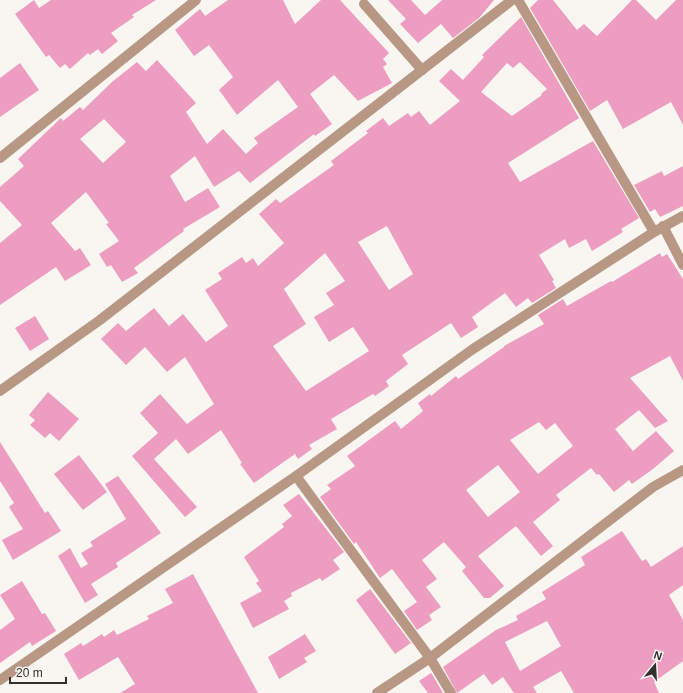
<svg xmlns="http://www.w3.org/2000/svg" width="683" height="693" viewBox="0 0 683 693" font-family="Helvetica,sans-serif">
<rect width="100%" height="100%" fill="#f9f5f1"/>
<!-- building -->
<path fill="#ed9dc0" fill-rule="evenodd" d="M34,0L39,8L51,0H156L132,15L134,17L111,33L118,41L102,54L98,49L90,55L88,53L70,69L65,64L60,68L49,55L46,57L15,14Z
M228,0H283L295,24L321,0H340L389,53L383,59L387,64L383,67L392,83L358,101L334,75L310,94L332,124L315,136L314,134L250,183L239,171L214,187L195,156L170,176L185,202L208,188L220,207L183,229L184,231L134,268L138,273L122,282L111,265L107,267L99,254L119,241L106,224L109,223L86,192L51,223L75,251L80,248L91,265L65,281L56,267L0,305V243L22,225L0,201V187L24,166L18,159L61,118L63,121L80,107L83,110L112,82L137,62L146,71L157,60L196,103L186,112L207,144L223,129L246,154L258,143L254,138L298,107L278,80L237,115L219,90L233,77L209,45L194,56L175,30L200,9L205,16ZM104,119L126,142L103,163L80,139Z
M388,0H411L425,15L442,0H494L479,18L453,38L441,24L418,43L400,24L406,19Z
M538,0H553L577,30L584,24L597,36L632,0H636L656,20L676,0H683V125L671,102L623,129L607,100L590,111L530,8Z
M521,17L579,118L508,163L520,182L593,141L639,218L621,229L623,232L592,251L586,239L569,248L565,239L539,255L554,280L552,281L556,288L532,303L528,298L516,307L505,293L472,317L478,327L461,338L451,323L402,355L408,364L386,381L389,386L375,396L373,394L331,419L337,429L309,445L312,449L298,459L295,454L254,483L240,464L242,463L221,430L188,454L176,439L154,459L197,507L185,517L132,456L158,433L140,413L160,394L187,424L214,404L185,357L167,372L145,347L126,365L101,339L118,323L126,331L154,308L169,326L183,314L206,342L228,326L205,290L222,279L218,273L242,257L246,263L253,258L258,266L284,243L259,214L276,199L280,203L334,165L331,161L368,133L366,131L383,118L389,126L408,113L411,117L419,111L430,125L460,101L439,81L451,69L463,80L484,57L482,55ZM520,62L547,89L541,94L542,95L512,116L481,92L507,63L513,68ZM387,226L413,274L389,290L358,242ZM325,253L345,281L326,293L334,305L314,317L329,342L353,327L369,351L306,391L273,346L306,324L284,289Z
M20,63L39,90L0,117V78Z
M683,166V206L660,217L655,209L650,212L634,185L662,171L664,176Z
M660,253L662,257L667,254L683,279V381L670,356L630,378L668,421L655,428L639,410L615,429L633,451L656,431L674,451L653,469L632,484L629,480L614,492L599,474L597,475L591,468L556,495L560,500L533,522L553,546L541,556L516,526L478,556L504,586L490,598H484L462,571L466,567L444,542L422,560L437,579L426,587L441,607L429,615L432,620L417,630L404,611L417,602L392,569L380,578L356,542L354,544L320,497L331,489L327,485L355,466L347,456L395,421L401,429L423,411L418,403L430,394L431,396L456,376L458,379L504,347V346L544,324L538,315L563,299L567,306L611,281L612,282ZM539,422L546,430L555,423L573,446L538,474L510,440ZM498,465L520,492L488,517L466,490Z
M35,316L49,339L30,351L15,328Z
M48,392L79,419L59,441L50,433L45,438L30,425L35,420L29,415Z
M0,442L45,513L48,511L61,531L13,560L2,540L23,529L9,507L14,503L0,481Z
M79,455L107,492L83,510L54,474Z
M118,476L161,533L116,563L118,567L91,584L98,595L85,603L58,556L70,548L81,568L88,564L81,553L93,546L90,542L126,519L105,484Z
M299,494L344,552L333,560L340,569L322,581L320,578L291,593L292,596L284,601L289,609L253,628L240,603L262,591L256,583L259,581L244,557L284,527L282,524L292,516L283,505Z
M622,531L642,561L646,559L651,567L683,546V585L669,595L683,620V661L654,682L659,693H574L561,671L533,687L537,693H514L503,677L492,685L484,674L457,693L443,667L496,630L518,620L516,616L546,599L542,592L585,565L581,557ZM547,621L561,646L520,671L505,642Z
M193,574L258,693H120L135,684L118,657L79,680L64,654L81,643L83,646L102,634L104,637L114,630L117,635L149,619L147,616L173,603L165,589Z
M22,581L42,614L45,613L56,631L32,646L30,642L0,663V630L15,619L0,595Z
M370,589L411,643L395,654L356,600Z
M305,634L316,651L304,658L307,662L279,679L268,657Z
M431,673L432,674L443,693H428L419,681Z"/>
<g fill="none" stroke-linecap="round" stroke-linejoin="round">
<!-- lane -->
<path stroke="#b89885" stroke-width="10" d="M364,4L422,70"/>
<!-- street -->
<path stroke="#b89885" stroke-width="10" d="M518,0L654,232
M0,158L196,0
M663,226L683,265
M0,391L100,320L512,0
M296,476L430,658L451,693
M0,680L296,476L473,349L654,232L683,216
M377,693L430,658L653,487L683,470"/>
</g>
<!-- north arrow -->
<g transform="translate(655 665) rotate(18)" stroke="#f9f5f1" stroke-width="3" paint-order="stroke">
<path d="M0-3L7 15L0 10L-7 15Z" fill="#32302f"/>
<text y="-6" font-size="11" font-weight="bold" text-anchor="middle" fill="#32302f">N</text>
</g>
<!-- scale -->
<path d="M10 677v6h56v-6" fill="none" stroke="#32302f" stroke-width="2"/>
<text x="16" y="677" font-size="12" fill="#32302f" stroke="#f9f5f1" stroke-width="3" paint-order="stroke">20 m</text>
</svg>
